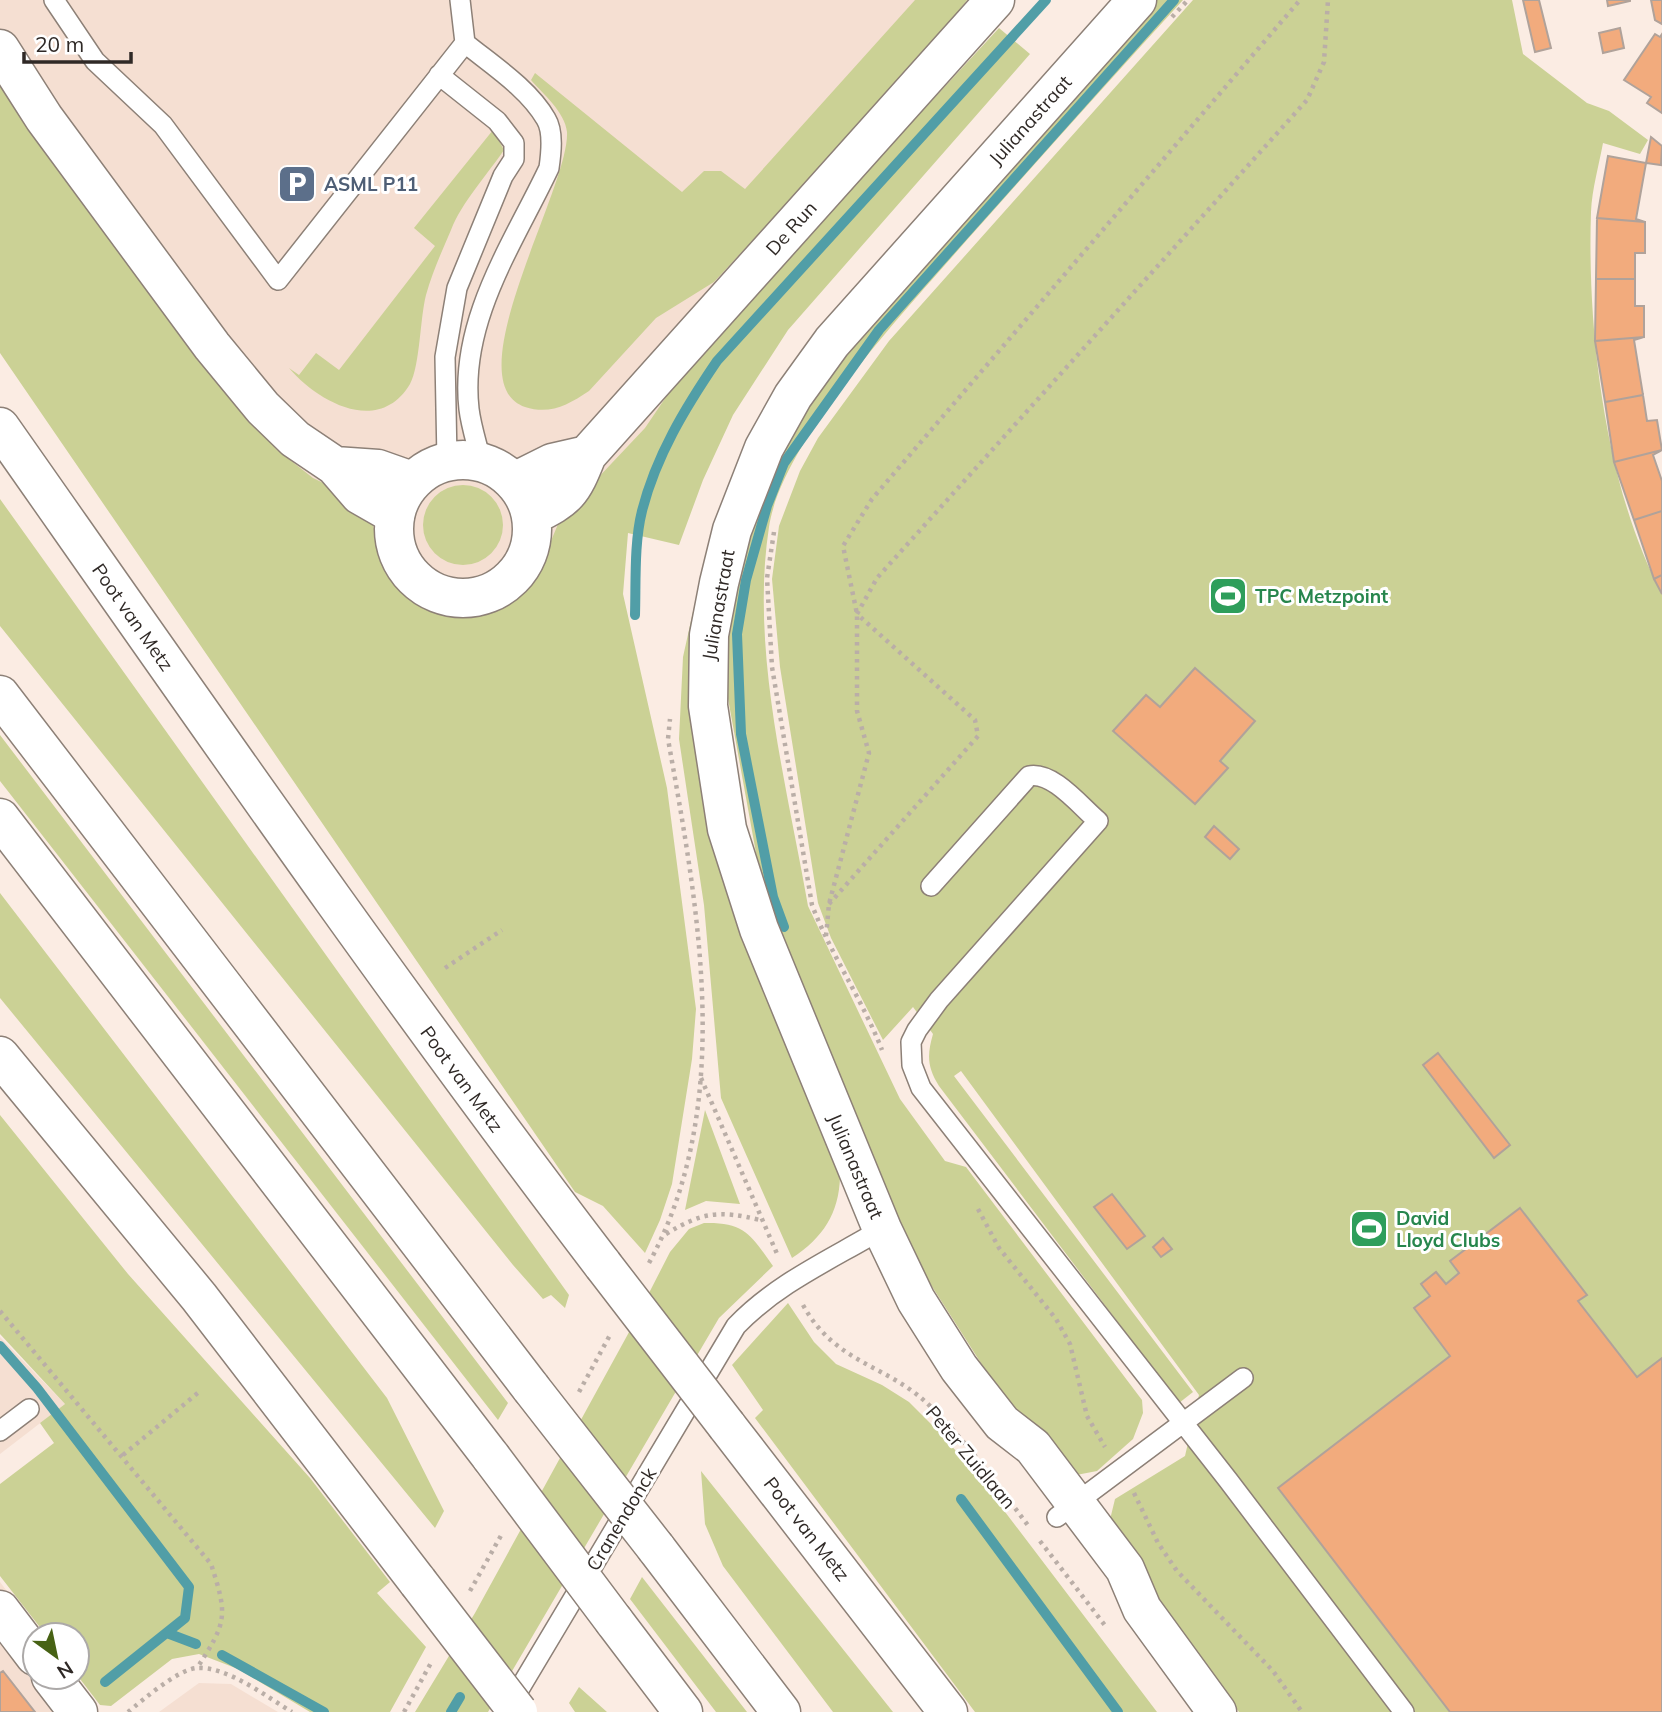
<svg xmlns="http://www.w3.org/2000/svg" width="1662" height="1712" viewBox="0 0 1662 1712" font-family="Mulish,sans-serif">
<rect width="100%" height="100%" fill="#fbece3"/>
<!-- built -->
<path fill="#f5dfd2" d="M0,0H980L363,793L0,238Z
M0,1337L65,1404L0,1454Z
M0,1582L40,1635L35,1677H72L98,1712H0Z
M199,1683L231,1684L278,1712H159Z"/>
<!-- green -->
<path fill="#cbd195" d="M915,0H967L934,45L714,282L656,318L589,391C568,405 550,415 525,407C453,382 570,187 567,132C565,112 543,94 531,80L535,73L682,192L704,171H721L745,189Z
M1157,0H1183C1110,80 1038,160 966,241C908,308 782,440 769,527C750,650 787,785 808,906L900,1099L945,1161L966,1167L1142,1400L1143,1413L1133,1439L1097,1471L1066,1477L986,1371L917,1263L860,1134L764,897L727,693L728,636L747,530L775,464L808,404L862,334Z
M1193,0H1512L1523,54L1587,103L1609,111L1648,140L1640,154L1603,143C1599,165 1592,189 1591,212C1587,331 1605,487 1662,594V1712H1239L1108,1528L1115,1499L1185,1456L1199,1395L961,1071L954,1076L1193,1392L1179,1403L939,1086C927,1067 927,1055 933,1034L913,1007L883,1040L831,938L818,903L780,667L772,579L779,526L800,471L818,438L889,341Z
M999,28L1030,54L788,330L733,415L703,480L679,545L628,533L623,594L667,788L696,1009L692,1059L672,1184L660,1220L645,1253L603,1206L575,1192L0,353V79L248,417L276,449L313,478L346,494L371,520L385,560L393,573L417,596L450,609L483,608L502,601L529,582L543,560L561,517L645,428L689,363Z
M493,130L504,150C487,175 462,202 451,230C442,251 432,273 426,295C420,318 420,366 410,384C379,436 318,402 289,368L299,375L316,353L339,370L435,246L414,228Z
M423 525a40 40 0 1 1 80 0a40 40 0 1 1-80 0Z
M0,499L569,1295L565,1308L551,1295L543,1299L513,1265L0,626Z
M698,589L692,662L840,1177C839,1213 823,1238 792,1258L721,1098L704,905L679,739L683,657Z
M0,735L508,1403L498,1420L0,781Z
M0,893L387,1398L444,1511L435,1528L0,998Z
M705,1110L740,1204L706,1201L685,1210Z
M0,1115L128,1274L310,1478L390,1582L377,1593L426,1647L390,1712H310L238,1669L199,1654L172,1659L111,1706L100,1705L77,1675V1635H46L0,1576V1484L54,1443L40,1423L65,1404L0,1334Z
M704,1223C745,1222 751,1235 773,1266L719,1318L488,1712H415L475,1613L628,1334L670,1252L689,1229Z
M788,1303L814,1342L836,1364L882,1385L909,1402L942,1435L977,1475L1157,1712H975L755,1418L763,1410L732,1365Z
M701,1471L893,1712H833L723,1566L705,1524Z
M642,1577L747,1712H716L630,1599Z
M579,1687L607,1712H575L569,1703Z"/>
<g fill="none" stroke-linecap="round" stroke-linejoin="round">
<!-- stream -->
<path stroke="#519ea7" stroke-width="10" d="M635,615C636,581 634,543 642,511C656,456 685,408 717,361L1046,0
M784,927L773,897L741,734L737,634L746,580L767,506L784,463L879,330L1174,0
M0,1346L37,1388L189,1587L185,1618L105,1682
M961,1499L1118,1712
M167,1633L196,1644
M222,1655L324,1712
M451,1712L460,1697"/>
</g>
<!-- building -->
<path fill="#f2ab7d" stroke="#b0a29a" stroke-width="2" d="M1523,0H1539L1551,48L1535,52Z
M1607,0H1630V1L1608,6Z
M1651,0H1662V24L1655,20Z
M1620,28L1624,48L1603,53L1599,33Z
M1655,34L1660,37L1662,34V113L1647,103L1651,97L1624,80Z
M1651,137L1662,146L1661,165L1646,163Z
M1608,156L1646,163L1636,219L1645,222L1597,218Z
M1597,218L1645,222V253H1635V279H1596Z
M1596,279H1635V306H1644V337L1595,341Z
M1644,337L1634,340L1643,395L1605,402L1595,341Z
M1643,395L1647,421L1657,420L1662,450L1614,462L1605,402Z
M1662,450L1653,455L1662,481V511L1634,520L1614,462Z
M1662,511V575L1654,579L1634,520Z
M1662,575V594L1654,579Z
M1195,668L1255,721L1220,761L1228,768L1195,804L1113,731L1146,695L1160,707Z
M1214,826L1239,849L1230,859L1205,837Z
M1438,1053L1510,1145L1494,1158L1423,1065Z
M1112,1194L1145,1236L1127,1249L1094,1207Z
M1520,1208L1587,1295L1578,1301L1637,1377L1662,1358V1712H1450L1278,1488L1450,1356L1414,1308L1430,1296L1421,1284L1436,1272L1446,1284L1459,1273L1450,1261Z
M1163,1238L1172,1249L1161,1257L1153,1247Z
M3,1671L35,1712H0V1673Z"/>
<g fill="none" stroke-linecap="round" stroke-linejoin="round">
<defs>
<path id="lane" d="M54,0L95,61L163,125L278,280L465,43L460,0
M465,43C492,65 528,88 546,119C554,132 551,154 549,168C513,244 459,321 469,409C471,426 477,444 481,461
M439,75L497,121L514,143V159L503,176L457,288L445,357L447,460
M931,886L1029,776C1053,771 1081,807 1098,821L939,1000L917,1030L911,1042L912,1065L921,1088L1228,1480L1404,1712
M0,1431L29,1409
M1057,1517L1243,1378
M508,1708L736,1326C777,1283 832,1259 882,1229"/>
<path id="street" d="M0,1610L35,1656
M51,1677L78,1712"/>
<path id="secondary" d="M1137,0L832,342L793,396L764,448L732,530L719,583L709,635L708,706L727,829L759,929L882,1229L916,1300L959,1368L1002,1423L1033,1447L1125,1569L1142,1609L1217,1712
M394 529a69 69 0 1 1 138 0a69 69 0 1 1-138 0Z
M514,482L552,463L587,455
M531,516C568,498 572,493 587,455L995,0"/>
<path id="highway" d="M0,49L44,118L212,346L263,408L295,439L335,466L360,495L395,515
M0,427C198,709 394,992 603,1265
M335,466L378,469L412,481
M0,695L531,1388
M0,818L491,1457
M0,1056L199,1297L418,1582
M727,1426L948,1712
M656,1548L781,1712
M614,1621L683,1712"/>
</defs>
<!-- lane casing -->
<use href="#lane" stroke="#8d8077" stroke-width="22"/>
<!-- street casing -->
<use href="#street" stroke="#8d8077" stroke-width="41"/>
<!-- secondary casing -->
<use href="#secondary" stroke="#8d8077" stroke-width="41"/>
<!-- highway casing -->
<use href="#highway" stroke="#8d8077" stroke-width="41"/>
<!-- path -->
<path stroke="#baaea7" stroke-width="4.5" stroke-dasharray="3.5 5" stroke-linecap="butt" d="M1172,17L1188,0
M774,532L767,578L772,667L812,905C831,955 862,999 882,1050
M829,904L978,736L975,720L857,614L877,578L1307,100L1324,62L1328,0
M826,936L829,904L869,753L857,711V614L843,546L872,499L1300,0
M445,968L502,930
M701,1078L778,1256
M978,1209L999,1248L1056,1319L1070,1344L1087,1416L1105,1447
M666,1234C702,1212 719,1210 760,1220
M649,1263C736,1104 698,908 668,739L670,719
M803,1305C836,1365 888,1364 931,1407C968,1443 999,1487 1030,1528
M0,1311L211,1564C228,1616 227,1622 197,1668
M579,1392L610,1335
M123,1455L199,1392
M1134,1493L1158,1543L1177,1571L1273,1671L1302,1712
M1040,1541L1107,1628
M470,1591L503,1532
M128,1712C143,1700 178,1669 197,1668C227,1666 267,1697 292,1712
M404,1712L432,1661"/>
<!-- lane -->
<use href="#lane" stroke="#fff" stroke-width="19"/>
<!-- street -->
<use href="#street" stroke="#fff" stroke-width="38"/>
<!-- secondary -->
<use href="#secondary" stroke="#fff" stroke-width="38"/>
<!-- highway -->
<use href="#highway" stroke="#fff" stroke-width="38"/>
<defs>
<path id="highway-bridge" d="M603,1265L727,1426
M531,1388L656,1548
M491,1457L614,1621
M418,1582L518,1712"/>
</defs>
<!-- highway-bridge casing -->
<use href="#highway-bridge" stroke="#8d8077" stroke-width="41" stroke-linecap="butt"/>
<!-- highway-bridge -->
<use href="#highway-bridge" stroke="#fff" stroke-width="38"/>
</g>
<!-- icons -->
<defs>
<symbol id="parking-square" viewBox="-11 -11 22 22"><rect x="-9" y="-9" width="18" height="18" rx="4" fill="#5c6f8a" stroke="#fff"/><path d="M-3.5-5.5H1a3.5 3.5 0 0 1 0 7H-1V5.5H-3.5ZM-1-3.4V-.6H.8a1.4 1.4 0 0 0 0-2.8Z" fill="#fff"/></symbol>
<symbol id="stadium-square" viewBox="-11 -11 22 22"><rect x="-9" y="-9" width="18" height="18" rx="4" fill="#2e9e5b" stroke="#fff"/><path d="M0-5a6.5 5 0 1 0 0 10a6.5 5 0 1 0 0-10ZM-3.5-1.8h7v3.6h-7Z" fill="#fff"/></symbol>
</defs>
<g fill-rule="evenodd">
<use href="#parking-square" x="275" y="162" width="44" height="44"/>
<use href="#stadium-square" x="1206" y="574" width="44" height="44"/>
<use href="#stadium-square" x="1347" y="1207" width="44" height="44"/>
</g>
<g text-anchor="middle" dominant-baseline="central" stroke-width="6" stroke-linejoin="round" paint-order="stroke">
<!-- street labels -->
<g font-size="19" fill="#2f2926" stroke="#fff">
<text transform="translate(1030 120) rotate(-48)">Julianastraat</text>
<text transform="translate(791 228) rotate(-48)">De Run</text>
<text transform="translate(718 605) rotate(-80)">Julianastraat</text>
<text transform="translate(133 617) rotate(55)">Poot van Metz</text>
<text transform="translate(462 1079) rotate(54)">Poot van Metz</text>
<text transform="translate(856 1166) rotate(67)">Julianastraat</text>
<text transform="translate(971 1457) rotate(50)">Peter Zuidlaan</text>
<text transform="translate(621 1519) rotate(-59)">Cranendonck</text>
<text transform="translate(807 1529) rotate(52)">Poot van Metz</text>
</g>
<!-- service labels -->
<g font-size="19" font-weight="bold" fill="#4e5e75" stroke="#fff" text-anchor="start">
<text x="324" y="184">ASML P11</text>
</g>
<!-- leisure labels -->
<g font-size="19" font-weight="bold" fill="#27864d" stroke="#fff" text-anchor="start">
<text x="1255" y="596">TPC Metzpoint</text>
<text x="1396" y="1218">David<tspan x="1396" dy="22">Lloyd Clubs</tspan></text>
</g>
</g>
<!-- north arrow -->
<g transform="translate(56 1656) rotate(147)"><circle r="33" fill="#ffffff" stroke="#aca9a8" stroke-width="2"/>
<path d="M0-5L12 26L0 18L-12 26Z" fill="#476214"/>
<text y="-10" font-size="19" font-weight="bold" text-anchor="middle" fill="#2f2926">N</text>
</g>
<!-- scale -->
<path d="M24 52v10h107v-10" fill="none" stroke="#2f2926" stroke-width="3.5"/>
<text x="35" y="52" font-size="21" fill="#2f2926" stroke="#ffffff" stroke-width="5" paint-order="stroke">20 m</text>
</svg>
